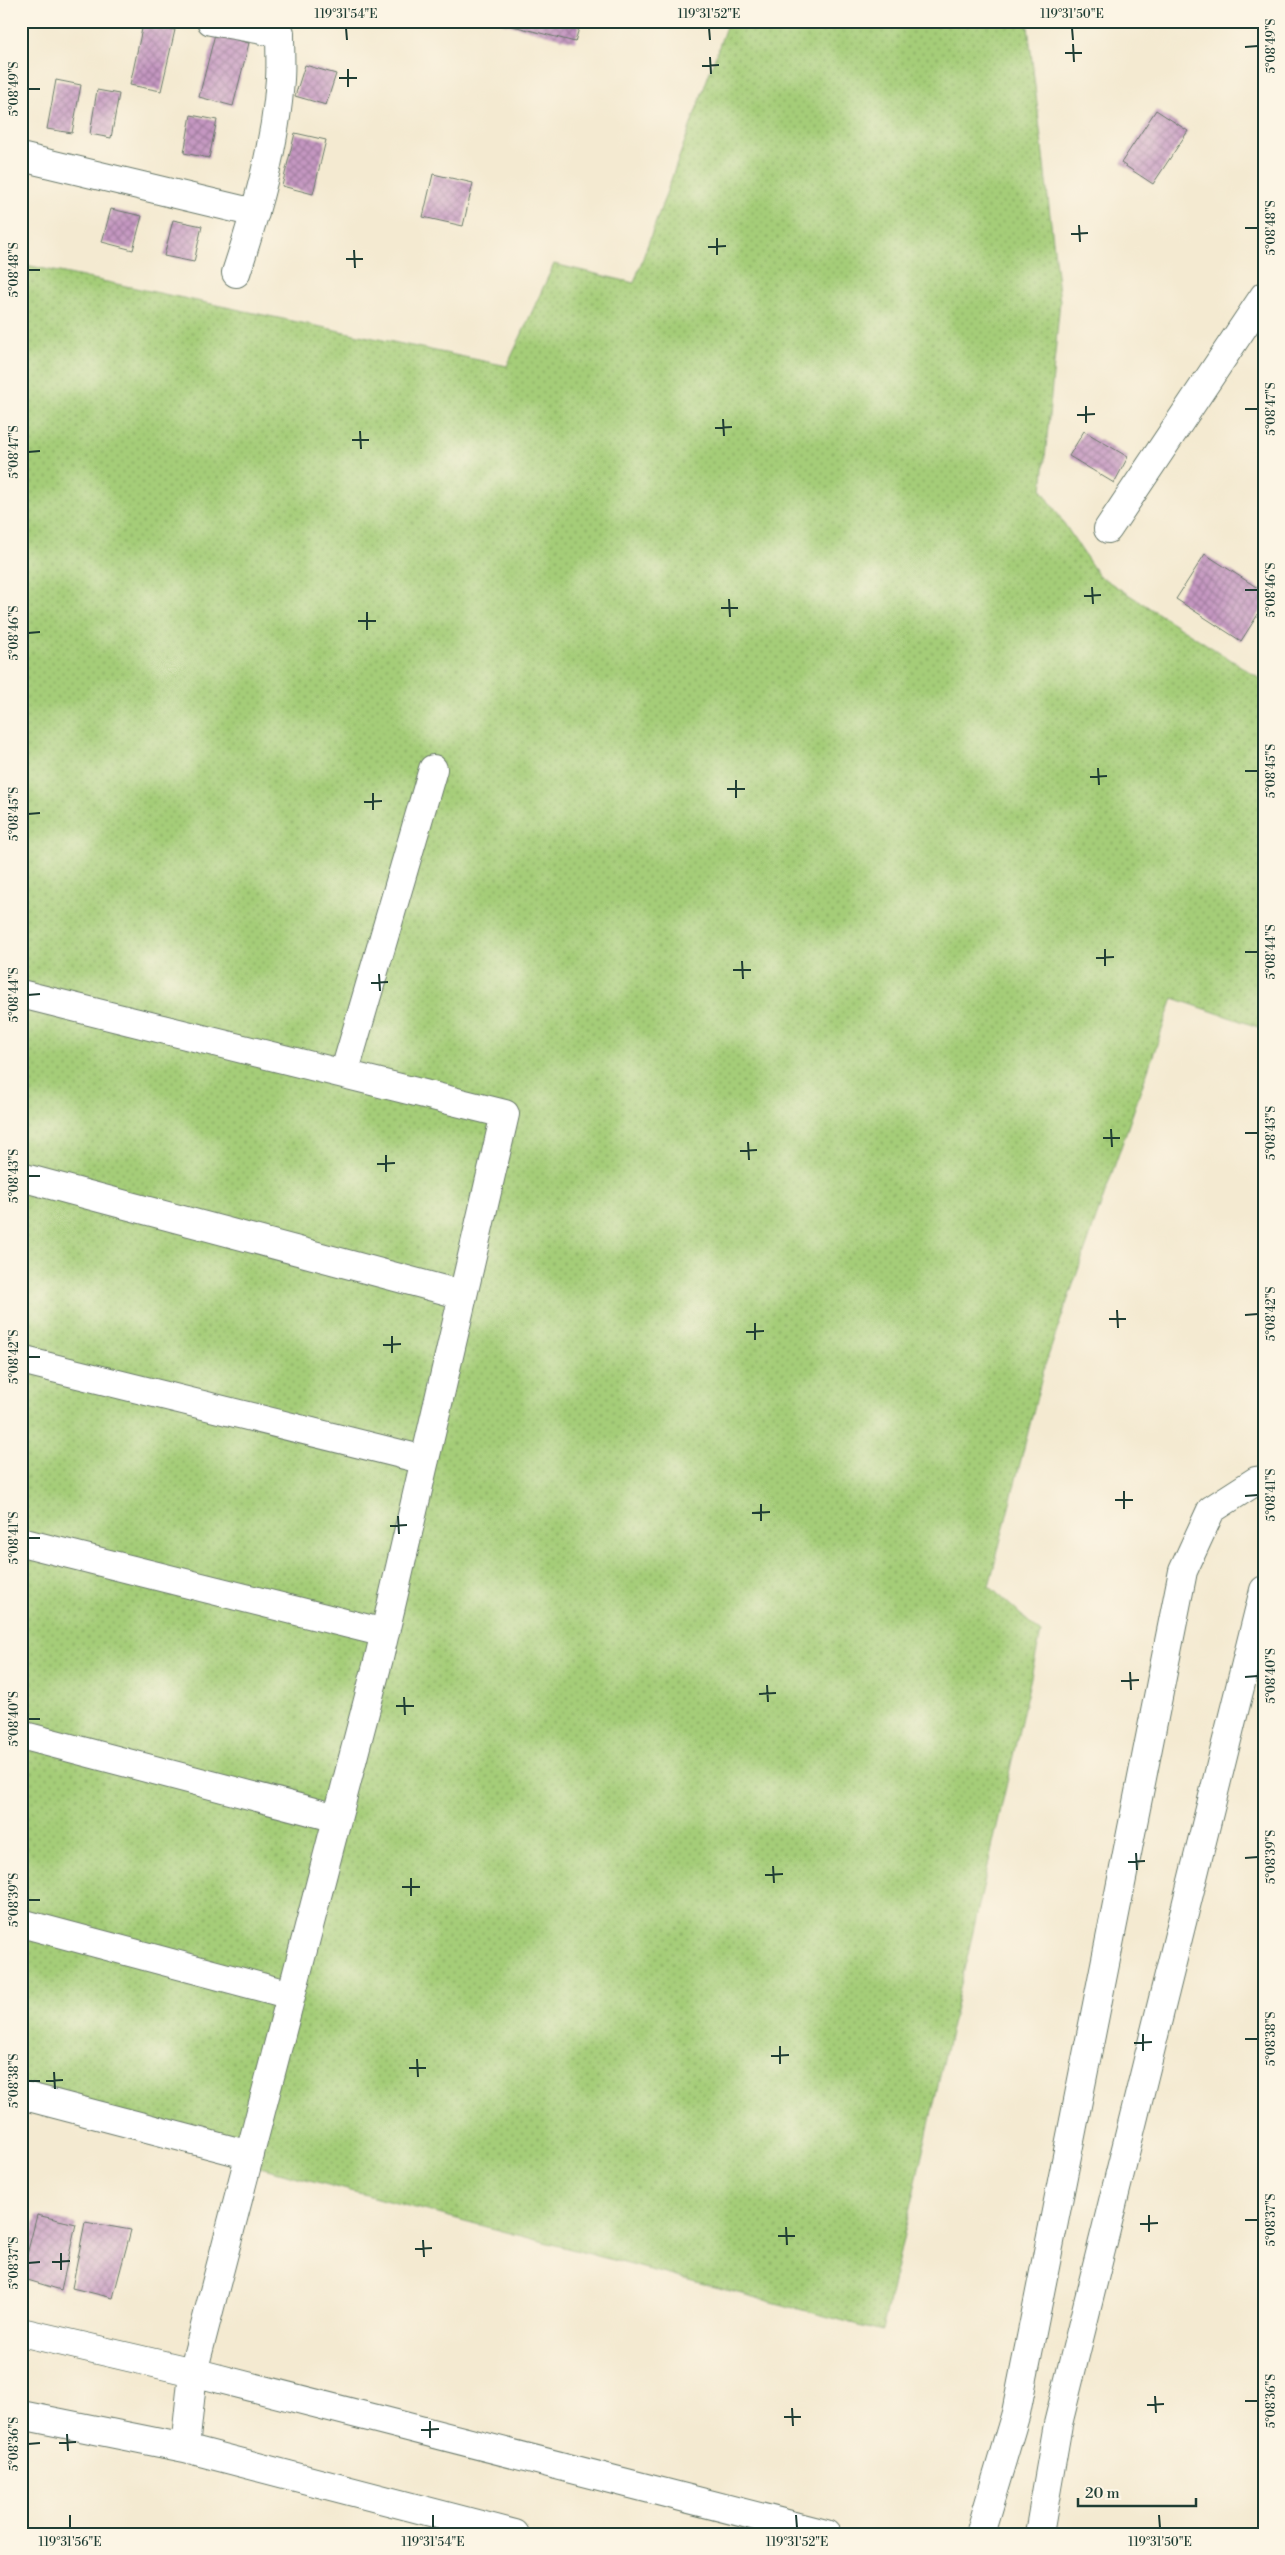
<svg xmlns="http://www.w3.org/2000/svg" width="1285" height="2555" viewBox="0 0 1285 2555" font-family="'Libre Bodoni',serif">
<defs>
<pattern id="grass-dots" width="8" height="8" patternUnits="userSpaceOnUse" patternTransform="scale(1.25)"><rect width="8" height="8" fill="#a5cd78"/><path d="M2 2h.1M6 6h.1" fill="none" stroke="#86a863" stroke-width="1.8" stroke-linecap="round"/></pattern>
<pattern id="building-cross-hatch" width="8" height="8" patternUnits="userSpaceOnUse" patternTransform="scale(1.25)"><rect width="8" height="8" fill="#c597c1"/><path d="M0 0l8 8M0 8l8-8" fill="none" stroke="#9f7c9e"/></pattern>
</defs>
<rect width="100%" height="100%" fill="#fcf5e5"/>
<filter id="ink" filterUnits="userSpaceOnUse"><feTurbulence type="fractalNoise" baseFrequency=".02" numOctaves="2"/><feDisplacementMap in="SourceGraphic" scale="10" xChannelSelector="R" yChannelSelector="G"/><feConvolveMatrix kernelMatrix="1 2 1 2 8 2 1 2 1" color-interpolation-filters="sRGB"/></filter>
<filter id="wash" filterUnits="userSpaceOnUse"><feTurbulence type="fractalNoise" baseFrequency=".0096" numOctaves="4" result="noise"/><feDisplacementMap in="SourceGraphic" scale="20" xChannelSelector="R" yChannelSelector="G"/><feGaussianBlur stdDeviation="1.12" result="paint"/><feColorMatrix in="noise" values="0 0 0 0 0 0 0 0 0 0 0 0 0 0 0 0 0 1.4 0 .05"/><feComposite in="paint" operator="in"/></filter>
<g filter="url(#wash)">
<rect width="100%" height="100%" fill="#f4ead1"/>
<!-- grass -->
<path fill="url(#grass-dots)" stroke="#628556" d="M728,21H1010L1028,26L1060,301L1042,490L1098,575L1264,681V1029L1173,998L1045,1365L989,1586L1041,1633L882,2331L21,2104V264L507,366L554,264L634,283Z"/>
<g id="blocks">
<!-- building -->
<path fill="url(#building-cross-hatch)" d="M494,21H581L575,42Z
M143,24L175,30L161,91L130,85Z
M215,34L249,43L233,106L199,97Z
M305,65L336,74L326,105L295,96Z
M56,80L81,85L72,133L47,129Z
M97,90L119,94L111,138L90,134Z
M1156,110L1188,131L1153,184L1121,163Z
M191,115L217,120L209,158L184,153Z
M295,133L326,140L313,194L282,186Z
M433,174L473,183L463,226L423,217Z
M111,209L142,216L133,250L102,242Z
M173,220L202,226L194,262L164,256Z
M1084,431L1128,457L1114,483L1069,456Z
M1205,554L1264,592V605L1241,641L1176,599Z
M21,2207L27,2210L22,2234H21Z
M37,2215L76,2224L61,2290L21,2278Z
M85,2222L131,2230L113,2298L72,2288Z"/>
</g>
</g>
<g filter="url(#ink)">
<use href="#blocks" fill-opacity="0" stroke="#6a7a6b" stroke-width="1"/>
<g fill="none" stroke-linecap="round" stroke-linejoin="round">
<defs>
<path id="street" d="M211,21L280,33C280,48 281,64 280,79C276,144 256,212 236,273
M21,157L255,213
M1108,529L1264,296
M21,994L505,1114L379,1658L193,2372L185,2448
M344,1074L433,769
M21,1177L463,1295
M21,1360L425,1460
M21,1542L385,1633
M21,1735L337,1818
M21,1923L291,1995
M21,2095L250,2155
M21,2332L193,2372L826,2534
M21,2415L185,2448L515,2534
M980,2534L1016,2413L1183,1571L1211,1510L1256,1481L1264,1480
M1039,2534L1058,2424L1264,1590"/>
</defs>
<!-- street casing -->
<use href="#street" stroke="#6a7a6b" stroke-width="30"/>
<!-- street -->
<use href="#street" stroke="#fff" stroke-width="28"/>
</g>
</g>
<!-- ticks -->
<path fill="none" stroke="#1f3d34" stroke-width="2" d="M346,28L347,40M709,28L710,40M1072,28L1073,40M1073,44L1074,62M1245,47L1258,46M1065,53H1082M710,57L711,74M702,66L719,65M348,69V87M339,78H357M28,89H40M1079,225L1080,242M1245,228H1258M1071,234L1088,233M717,238V255M708,247L726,246M354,250L355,268M346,259H363M28,270H40M1086,406V423M1245,409H1258M1077,415L1095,414M723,419L724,436M715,428L732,427M360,431L361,449M352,440H369M28,452L40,451M1092,587L1093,604M1245,590H1258M1084,596L1101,595M729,599L730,617M721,608H738M367,612V630M358,621H376M28,633L40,632M1098,768L1099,785M1245,771H1258M1090,777L1107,776M736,780V798M727,789H745M373,793V810M364,802L382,801M28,814L40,813M1105,949V966M1245,952H1258M1096,958L1114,957M742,961L743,979M733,970H751M379,974L380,991M371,983L388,982M28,995L40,994M1111,1129L1112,1147M1245,1133H1258M1103,1138H1120M748,1142L749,1160M740,1151L757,1150M386,1155V1172M377,1164L395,1163M28,1176H40M1117,1310L1118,1328M1245,1315L1258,1314M1109,1319H1126M755,1323V1340M746,1332L764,1331M392,1336V1353M383,1345L401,1344M28,1357H40M1124,1491V1509M1245,1496L1258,1495M1115,1500H1133M761,1504V1521M752,1513L770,1512M398,1516L399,1534M390,1526L407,1525M28,1538H40M1130,1672L1131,1690M1245,1677L1258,1676M1121,1681L1139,1680M767,1685L768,1702M759,1694L776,1693M404,1697L405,1715M396,1706H414M28,1719H40M1136,1853L1137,1870M1245,1858L1258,1857M1128,1862L1145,1861M773,1866L774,1883M765,1875L783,1874M411,1878V1896M402,1887H420M28,1900H40M1143,2034V2051M1245,2039H1258M1134,2043L1152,2042M780,2046V2064M771,2056L789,2055M417,2059L418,2077M409,2068H426M54,2072L55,2089M28,2081H40M46,2081L63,2080M1149,2215V2232M1245,2220H1258M1140,2224L1158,2223M786,2227L787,2245M778,2236H795M423,2240L424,2257M415,2249L432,2248M61,2253V2270M52,2262L70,2261M28,2263L40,2262M1155,2396L1156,2413M1245,2401H1258M1147,2405L1164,2404M792,2408L793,2426M784,2417H801M430,2421V2438M421,2430L439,2429M67,2434L68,2451M59,2443L76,2442M28,2444L40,2443M70,2515V2528M433,2515V2528M796,2515L797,2528M1159,2515L1160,2528"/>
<!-- margin -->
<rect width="1285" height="2555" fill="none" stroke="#fcf5e5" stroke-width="55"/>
<!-- scale -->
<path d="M1078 2498v8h118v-8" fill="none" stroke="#1f3d34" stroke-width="2.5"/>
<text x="1085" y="2498" font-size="15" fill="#1f3d34" stroke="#fcf5e5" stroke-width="4" paint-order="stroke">20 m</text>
<rect x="28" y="28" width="1230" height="2500" fill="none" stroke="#1f3d34" stroke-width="2"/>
<g font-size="12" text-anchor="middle" fill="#1f3d34">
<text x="346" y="18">119°31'54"E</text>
<text x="709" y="18">119°31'52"E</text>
<text x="1072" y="18">119°31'50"E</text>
<text transform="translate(1271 46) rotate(-90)" y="4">5°08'49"S</text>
<text transform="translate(14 89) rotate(-90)" y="4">5°08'49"S</text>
<text transform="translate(1271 228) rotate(-90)" y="4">5°08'48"S</text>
<text transform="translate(14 270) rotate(-90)" y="4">5°08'48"S</text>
<text transform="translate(1271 409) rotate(-90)" y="4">5°08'47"S</text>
<text transform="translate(14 452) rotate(-90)" y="4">5°08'47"S</text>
<text transform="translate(1271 590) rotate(-90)" y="4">5°08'46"S</text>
<text transform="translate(14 633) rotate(-90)" y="4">5°08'46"S</text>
<text transform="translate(1271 771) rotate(-90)" y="4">5°08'45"S</text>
<text transform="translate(14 814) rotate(-90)" y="4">5°08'45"S</text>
<text transform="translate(1271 952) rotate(-90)" y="4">5°08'44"S</text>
<text transform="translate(14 995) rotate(-90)" y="4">5°08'44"S</text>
<text transform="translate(1271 1133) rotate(-90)" y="4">5°08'43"S</text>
<text transform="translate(14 1176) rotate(-90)" y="4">5°08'43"S</text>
<text transform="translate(1271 1314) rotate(-90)" y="4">5°08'42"S</text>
<text transform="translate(14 1357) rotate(-90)" y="4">5°08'42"S</text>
<text transform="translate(1271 1495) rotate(-90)" y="4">5°08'41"S</text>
<text transform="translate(14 1538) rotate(-90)" y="4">5°08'41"S</text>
<text transform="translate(1271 1676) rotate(-90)" y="4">5°08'40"S</text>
<text transform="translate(14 1719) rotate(-90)" y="4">5°08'40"S</text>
<text transform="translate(1271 1857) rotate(-90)" y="4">5°08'39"S</text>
<text transform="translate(14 1900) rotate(-90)" y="4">5°08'39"S</text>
<text transform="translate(1271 2039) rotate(-90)" y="4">5°08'38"S</text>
<text transform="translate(14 2081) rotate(-90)" y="4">5°08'38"S</text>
<text transform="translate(1271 2220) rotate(-90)" y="4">5°08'37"S</text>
<text transform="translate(14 2263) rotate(-90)" y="4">5°08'37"S</text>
<text transform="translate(1271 2401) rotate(-90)" y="4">5°08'36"S</text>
<text transform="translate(14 2444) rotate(-90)" y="4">5°08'36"S</text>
<text x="70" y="2546">119°31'56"E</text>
<text x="433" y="2546">119°31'54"E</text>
<text x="797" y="2546">119°31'52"E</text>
<text x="1160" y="2546">119°31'50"E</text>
</g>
</svg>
